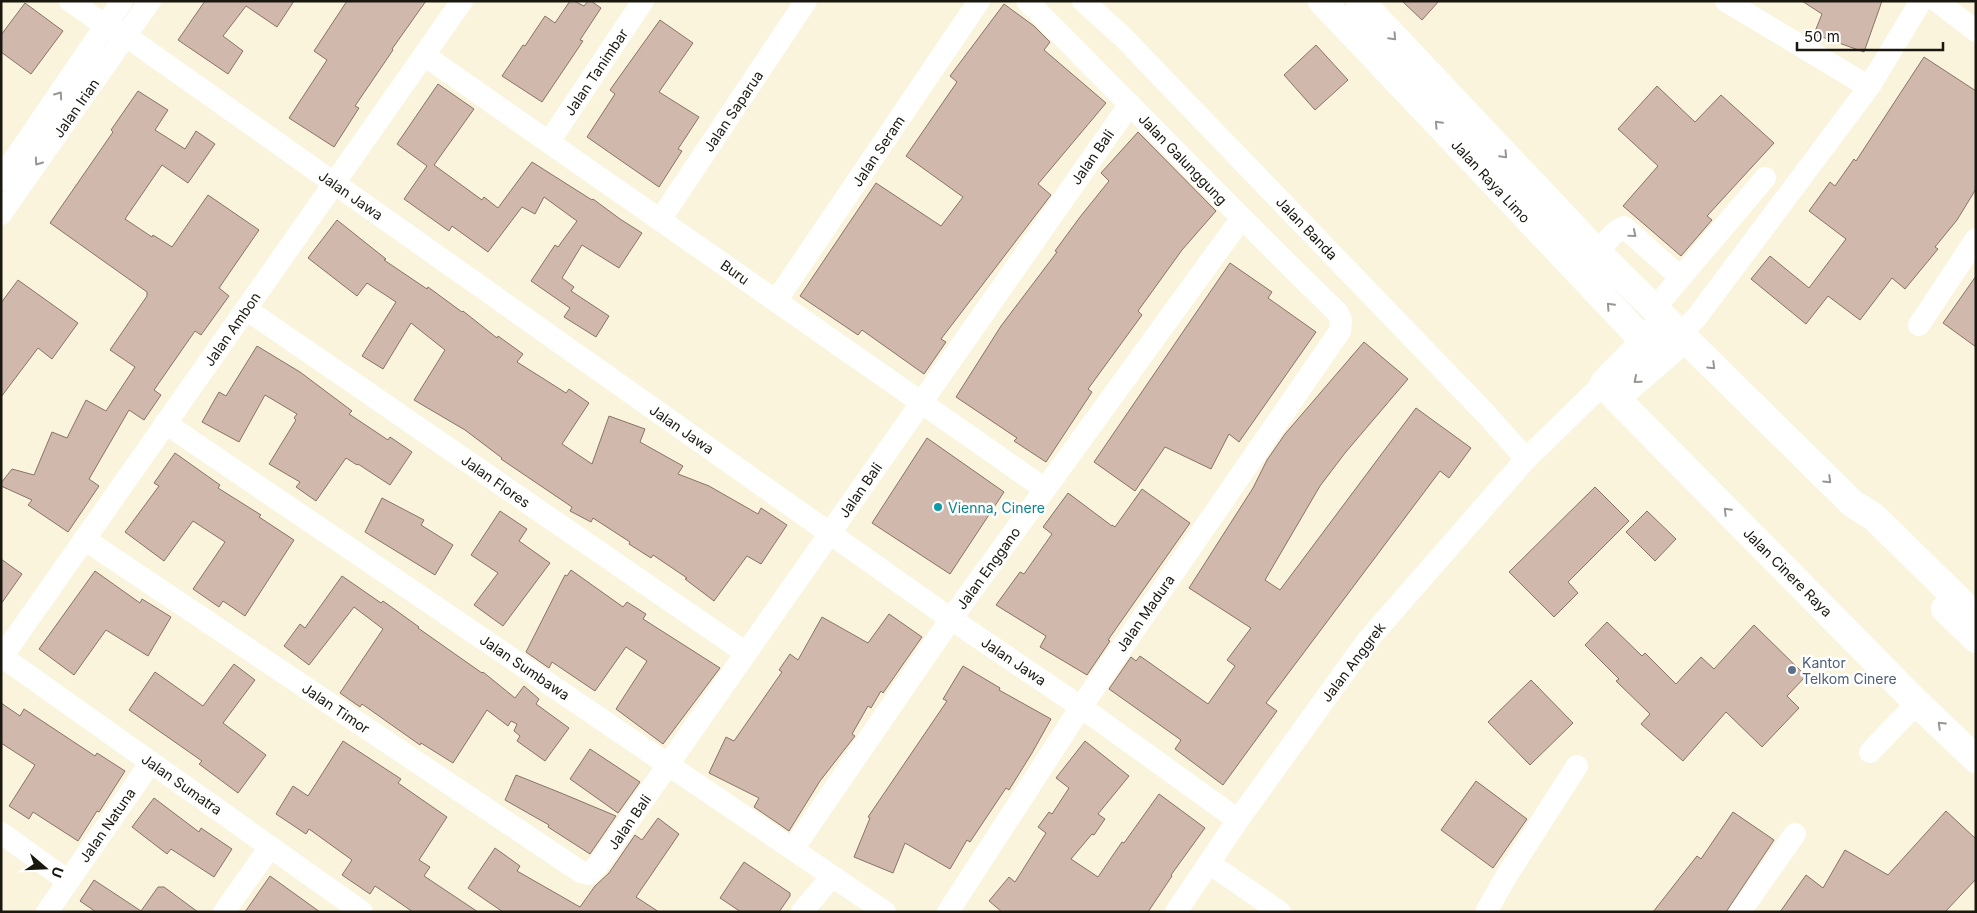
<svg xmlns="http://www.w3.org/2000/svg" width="1977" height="913" viewBox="0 0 1977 913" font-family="Inter,sans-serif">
<rect width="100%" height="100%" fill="#f9f4db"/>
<!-- building -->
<path fill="#d0b8ac" stroke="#897368" d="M205,1H294L277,27L246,6L223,36L243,51L228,74L178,40Z
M347,1H426L392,49L393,50L355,106L359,108L334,147L289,118L327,60L314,51Z
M570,1H574L584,6L588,1H591L601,8L580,40L583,41L542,102L502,76L523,45L525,46L545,16L555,23Z
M1402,1H1439L1422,20Z
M1802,1H1882L1864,52L1814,34L1822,14Z
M25,3L63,31L31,74L1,52V35Z
M1004,4L1034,26L1050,42L1044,50L1106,103L1038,184L1051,195L941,339L946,342L924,374L862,330L858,335L800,296L876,183L941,226L963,197L906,156L957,82L950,76Z
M660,20L693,43L659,92L699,117L678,149L682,151L659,187L587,137L615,94L610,90Z
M1316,45L1348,80L1315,110L1284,75Z
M1924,57L1976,91V189L1957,220L1935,247L1938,249L1905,289L1892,278L1860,320L1828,296L1806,324L1751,279L1770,256L1809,288L1846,239L1809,211L1830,182L1835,186L1854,159L1856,161Z
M438,84L474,109L434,165L482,200L484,197L498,208L532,162L592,200L593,199L620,219L642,233L619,268L582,245L562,278L574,287L571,291L609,316L596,337L564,317L570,308L531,281L555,245L558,247L577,221L544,197L535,214L522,207L488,252L452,226L449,231L404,199L427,166L397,144Z
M1657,86L1695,122L1721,95L1774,143L1707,216L1712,220L1681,256L1623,206L1658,166L1618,129Z
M138,91L168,110L155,130L185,149L196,131L215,144L188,183L162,165L125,219L152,237L153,235L172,247L208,195L259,230L219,288L229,296L201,335L195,331L154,390L161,395L144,420L129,410L89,479L99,486L68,532L28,505L32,500L1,486V483L12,469L34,475L52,432L67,438L86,400L106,411L135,367L110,350L147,296V292L50,223L113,132L111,130Z
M1138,132L1216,211L1182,250L1138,311L1142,315L1088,389L1092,392L1046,462L1014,441L1017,438L956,397L1001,326L1057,252L1055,251L1080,217L1109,181L1101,173Z
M337,220L386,259L384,260L427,289L428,287L462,312L463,311L497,338L498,336L523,354L517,362L566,393L569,389L589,403L562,444L592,464L609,416L645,429L640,442L683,466L678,474L709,486L758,514L761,508L787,525L761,564L747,556L714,601L685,579L687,578L653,555L651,558L629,544L630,542L593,518L591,522L570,511L572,507L501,459L502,458L465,430L414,400L445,350L411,323L383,369L362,356L396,302L367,283L357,296L308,258Z
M1230,263L1272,292L1268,298L1316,332L1239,442L1229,434L1211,469L1165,447L1135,491L1094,462Z
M1976,276V347L1943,323Z
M18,280L78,323L52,359L38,348L1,397V303Z
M1364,342L1408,379L1345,453L1320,486L1265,580L1280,590L1416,408L1471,448L1449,478L1440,471L1266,703L1277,711L1223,785L1175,749L1181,740L1109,689L1131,657L1136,661L1140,656L1208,704L1235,666L1227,660L1251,628L1189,588L1253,488L1267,460L1285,434Z
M257,346L300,372L352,411L349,414L388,440L390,437L412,452L390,485L358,464L357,465L346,458L316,501L296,487L300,482L269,464L296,420L294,418L297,414L265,395L239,442L202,422L219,392L226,396Z
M927,438L1004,492L950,574L872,523Z
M175,453L220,485L218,488L261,515L259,517L294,540L245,616L223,601L219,607L193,589L225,542L193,521L164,561L125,532L159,486L154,483Z
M1595,487L1629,521L1568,582L1578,593L1554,617L1509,572Z
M1142,489L1190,523L1108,640L1110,641L1087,675L1040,647L1046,636L996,605L1020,572L1024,574L1052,534L1043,527L1068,493L1112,526V525L1115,527Z
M382,498L424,520L421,525L453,545L435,575L365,532Z
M500,511L527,529L519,541L550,563L503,626L474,605L498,573L471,555Z
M1647,511L1676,539L1655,561L1626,532Z
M1,559L22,574L1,604Z
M571,570L623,607L627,602L646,614L643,619L720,668L663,744L616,709L647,661L626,647L595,691L552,662L549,668L526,652L565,575L567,576Z
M95,571L140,603L142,599L171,617L148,656L106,630L74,675L39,649Z
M342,576L381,603L383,601L419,627L418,628L482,673L483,672L515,698L524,686L539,699L536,704L569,728L545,761L517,741L520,736L514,731L517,724L511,721L508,726L487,710L453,763L421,743L420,745L362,704L360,707L340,693L383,629L354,607L309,665L284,646L300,624L305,628Z
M889,614L922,637L883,693L881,691L871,708L868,706L852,734L855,736L820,781L789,831L754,807L759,798L709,773L726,737L734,741L782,672L779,670L790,654L798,660L822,617L868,643Z
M1607,622L1642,656L1645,653L1676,684L1701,657L1714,669L1754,625L1806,676L1787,696L1799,708L1762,747L1726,712L1683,761L1641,724L1650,714L1616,681L1619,679L1585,645Z
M234,664L255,680L223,723L266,755L238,793L199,764L202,761L129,710L155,672L203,706Z
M963,666L1000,688L999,690L1051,719L1032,753L1009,790L1006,788L970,842L967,840L950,869L905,843L893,873L854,857L870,818L868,817L947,701L943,699Z
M1531,680L1573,723L1530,765L1488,722Z
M1,703L20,716L24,709L95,756L97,753L125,771L99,812L97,811L78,841L33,812L29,819L9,806L35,765L1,743Z
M343,741L401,779L398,783L447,817L419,860L430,867L424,876L478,912H413L375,886L370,894L342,875L352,860L309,829L306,834L276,814L293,786L308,796Z
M1085,741L1129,776L1098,814L1105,819L1094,835L1092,834L1071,859L1098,877L1122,842L1124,843L1159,794L1205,828L1171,875L1172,876L1148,912H1002L989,901L1009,877L1015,882L1046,833L1038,827L1049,812L1052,814L1069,788L1056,778Z
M590,749L640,782L618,813L570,779Z
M516,775L561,793L616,816L590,854L548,827L549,825L505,800Z
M1476,781L1527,819L1493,868L1441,830Z
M154,798L199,832L201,828L232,849L214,877L171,849L167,854L132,827Z
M1946,811L1976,839V879L1945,912H1780L1806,875L1823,888L1845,850L1888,875Z
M1733,812L1774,840L1726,912H1653L1697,856L1701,859Z
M658,818L679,834L636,897L659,912H503L468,888L495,848L520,866L517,871L580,907L595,886L609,873L635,835L642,840Z
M744,862L790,893V896L779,912H741L720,898Z
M270,876L320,912H245Z
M94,880L141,911L158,887H164L198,912H96L80,901Z"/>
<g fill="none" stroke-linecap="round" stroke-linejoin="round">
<!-- minor -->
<path stroke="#fff" stroke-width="22" d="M70,1L106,26L126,36L951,619L1081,707L1238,820
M1083,1L1123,37L1169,85L1486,414L1526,459
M1726,1L1869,87
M1937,1L1976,31
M424,55L1045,489
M549,142L643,1
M1,179L122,1
M1,214L150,1
M660,220L806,1
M1598,253C1605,244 1613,231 1624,227L1680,277
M776,301L979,1
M246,309L746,653
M1654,309L1765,178
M1919,325L1976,239
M1679,334L1696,318L1869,87L1921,1
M165,423L885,912
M84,539L581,872L589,874L598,865L1130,104
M1,656L362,912
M2,657L462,1
M1870,752L1917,703
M1,833L68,881
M793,849L951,619L1241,219
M1209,863L1280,912
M47,912L151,762
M224,912L270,847
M802,912L832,876
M948,912L1081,707L1340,331L1341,320L1338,313C1233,211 1131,105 1027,1
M1176,912L1238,820L1367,641L1526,459L1604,383
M1486,912L1507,875L1577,766
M1740,912L1795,834"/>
<!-- major -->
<path stroke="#fff" stroke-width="28" d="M1322,1L1661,359
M1360,1L1598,253L1853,504L1874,517L1976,617
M1665,320L1604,383L1616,398L1917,703L1976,759
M1616,398L1674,348
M1945,609L1976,639"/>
</g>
<!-- one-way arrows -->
<defs><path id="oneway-chevron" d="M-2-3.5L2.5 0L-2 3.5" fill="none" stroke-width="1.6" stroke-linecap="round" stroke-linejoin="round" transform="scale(1.25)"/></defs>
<g stroke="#989793">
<use href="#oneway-chevron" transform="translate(1393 37) rotate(47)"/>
<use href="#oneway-chevron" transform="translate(59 95) rotate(-55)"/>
<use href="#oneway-chevron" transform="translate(1438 124) rotate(-133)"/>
<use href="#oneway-chevron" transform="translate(1504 155) rotate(47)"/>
<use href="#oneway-chevron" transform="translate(38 162) rotate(125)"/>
<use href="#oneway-chevron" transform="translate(1633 234) rotate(40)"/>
<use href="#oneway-chevron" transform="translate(1610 306) rotate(-133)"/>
<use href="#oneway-chevron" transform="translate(1712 366) rotate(44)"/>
<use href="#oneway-chevron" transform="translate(1637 380) rotate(139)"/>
<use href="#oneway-chevron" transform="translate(1828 480) rotate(44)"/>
<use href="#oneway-chevron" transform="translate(1727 511) rotate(-135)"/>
<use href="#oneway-chevron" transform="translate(1941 725) rotate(-136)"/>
</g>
<!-- markers -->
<circle fill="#0f9aa8" stroke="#fff" stroke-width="2" cx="938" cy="507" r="5"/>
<circle fill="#5c6f8a" stroke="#fff" stroke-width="2" cx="1792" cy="670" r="5"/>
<g text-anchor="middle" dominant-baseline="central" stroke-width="5" stroke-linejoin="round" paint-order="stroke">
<!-- street labels -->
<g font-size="14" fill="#19170e" stroke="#fff">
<text transform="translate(596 72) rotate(-56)">Jalan Tanimbar</text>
<text transform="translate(76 108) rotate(-55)">Jalan Irian</text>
<text transform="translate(733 111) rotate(-56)">Jalan Saparua</text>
<text transform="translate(878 151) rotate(-56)">Jalan Seram</text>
<text transform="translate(1092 157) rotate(-55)">Jalan Bali</text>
<text transform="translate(1183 159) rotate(46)">Jalan Galunggung</text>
<text transform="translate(1491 181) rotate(47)">Jalan Raya Limo</text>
<text transform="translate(351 195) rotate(35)">Jalan Jawa</text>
<text transform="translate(1307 228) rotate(46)">Jalan Banda</text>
<text transform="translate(735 272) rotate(35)">Buru</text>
<text transform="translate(232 329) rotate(-55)">Jalan Ambon</text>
<text transform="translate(682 429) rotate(35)">Jalan Jawa</text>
<text transform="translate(496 481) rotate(35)">Jalan Flores</text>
<text transform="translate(860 490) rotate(-55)">Jalan Bali</text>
<text transform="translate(988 568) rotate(-54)">Jalan Enggano</text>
<text transform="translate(1788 572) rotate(45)">Jalan Cinere Raya</text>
<text transform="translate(1145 613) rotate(-55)">Jalan Madura</text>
<text transform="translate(1014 661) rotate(34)">Jalan Jawa</text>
<text transform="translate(1353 662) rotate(-53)">Jalan Anggrek</text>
<text transform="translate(525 667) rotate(34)">Jalan Sumbawa</text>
<text transform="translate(336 708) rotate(34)">Jalan Timor</text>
<text transform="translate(182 784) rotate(35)">Jalan Sumatra</text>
<text transform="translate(629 822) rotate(-55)">Jalan Bali</text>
<text transform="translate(107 825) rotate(-55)">Jalan Natuna</text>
</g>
<!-- culture labels -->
<g font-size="14" fill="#0d838f" stroke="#fff" text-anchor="start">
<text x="948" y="507">Vienna, Cinere</text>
</g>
<!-- service labels -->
<g font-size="14" fill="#4e5e75" stroke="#fff" text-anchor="start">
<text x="1802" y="662">Kantor<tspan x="1802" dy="16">Telkom Cinere</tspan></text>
</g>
</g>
<!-- border -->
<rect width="1977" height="913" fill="none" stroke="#19170e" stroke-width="5"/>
<!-- north arrow -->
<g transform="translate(45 868) rotate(109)" stroke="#ffffff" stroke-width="4" paint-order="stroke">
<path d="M0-4L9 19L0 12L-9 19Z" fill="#19170e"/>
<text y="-8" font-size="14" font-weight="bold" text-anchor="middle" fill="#19170e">U</text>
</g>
<!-- scale -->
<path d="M1797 42v8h146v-8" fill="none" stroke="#19170e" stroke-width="2.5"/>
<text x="1804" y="42" font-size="15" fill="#19170e" stroke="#ffffff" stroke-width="4" paint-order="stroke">50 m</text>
</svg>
